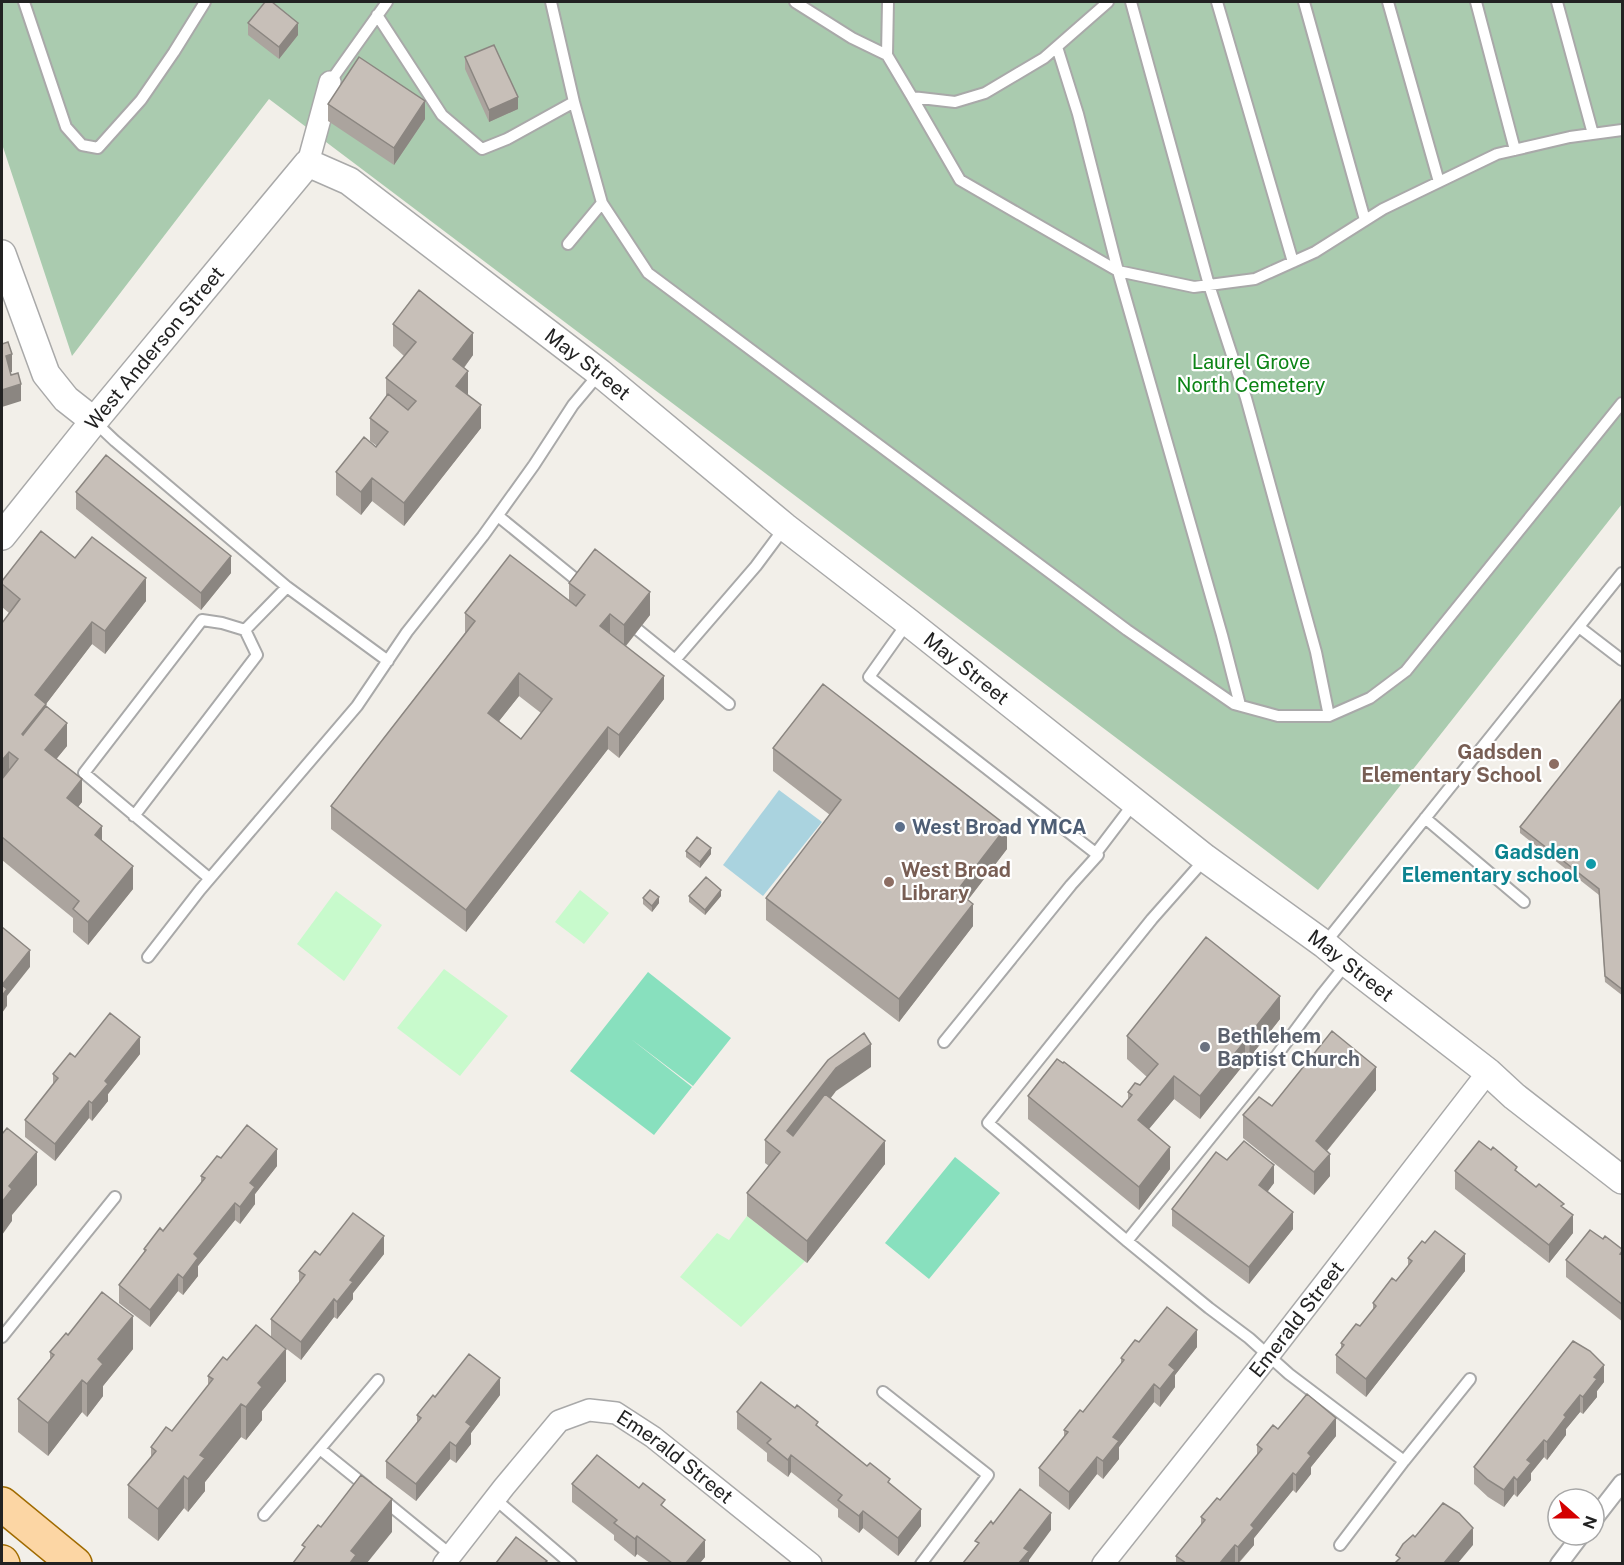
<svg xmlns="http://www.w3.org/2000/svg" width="1624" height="1565" viewBox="0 0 1624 1565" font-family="'Public Sans',sans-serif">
<rect width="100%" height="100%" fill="#f2efe9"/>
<!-- cemetery -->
<path fill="#aacbaf" d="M2,2H1622V504L1318,890L269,99L72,356L2,144Z"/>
<!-- park -->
<path fill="#c8facc" d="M580,890L609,913L584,944L555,922Z
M336,891L382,925L344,981L297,944Z
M444,969L508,1016L460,1076L397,1028Z
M747,1216L805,1261L741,1327L680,1277L717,1233L729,1240Z"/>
<!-- pitch -->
<path fill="#88e0be" d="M648,972L731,1038L693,1086L631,1039L692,1087L654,1135L570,1071Z
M955,1157L1000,1193L929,1279L885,1243Z"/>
<!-- water -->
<path fill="#aad3df" d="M779,790L822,822L763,896L723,865Z"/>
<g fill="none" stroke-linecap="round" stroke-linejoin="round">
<defs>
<path id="service" d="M24,2L66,127L82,145L98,148L141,100L174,52L205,2
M551,2L574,102L602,203L648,273L1127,630L1234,704L1278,716H1329L1370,698L1406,671L1622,403
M795,2L852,38L887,55L888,2
M1131,2L1209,285L1246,398L1316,652L1329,716
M1217,2L1293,262
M1304,2L1365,220
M1388,2L1439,182
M1476,2L1515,150
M1557,2L1593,134
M377,15L442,115L482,149L507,139L574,102
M1057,47L1078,114L1118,271L1222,635L1240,705
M887,55L912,97L955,102L985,93L1044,58L1108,2
M330,82L387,2
M912,97L960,180L1118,271L1194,287L1255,279L1315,252L1383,209L1497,154L1570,137L1622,130
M568,244L602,203
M95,422L115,441L287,587L388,661
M498,516L584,586
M908,622L869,677L1098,855L1071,885L944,1042
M1579,627L1622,660
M245,630L287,587
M638,630L729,704
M675,660L756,566L785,527
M134,816L257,655L245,630L222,623L202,620L84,773L209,878
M1425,818L1524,902
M1096,853L1134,803
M1205,859L1152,919L988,1123L1127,1241L1209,1308L1249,1338L1289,1374L1404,1461L1470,1379
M1325,943L1622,573
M148,957L200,890L357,706L407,632L483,536L534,465L573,405L599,374
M1127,1241L1274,1059L1323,993L1347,963
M2,1337L115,1197
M883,1392L988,1475L921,1564
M320,1449L367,1487
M381,1498L451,1555
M495,1499L571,1564
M264,1515L378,1380
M1340,1545L1404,1461"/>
<path id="pedestrian" d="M1594,1519L1622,1483
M1559,1564L1581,1535"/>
<g id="minor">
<path d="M308,163L330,82"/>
<path id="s1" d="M444,1564L504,1487L559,1421L589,1410L616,1413L653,1437L811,1564"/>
<path id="s2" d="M1103,1564L1269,1355L1488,1072"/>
</g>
<g id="tertiary">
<path d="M2,254L46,374L66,399L94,421"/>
<path id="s3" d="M2,536L94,421L308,163L349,181L600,373L785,527L908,622L1205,858L1324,944L1347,963L1488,1072L1514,1096L1622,1180"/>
</g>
<path id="primary" d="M2,1504L75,1564
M2,1562L3,1564"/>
</defs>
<!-- service casing -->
<use href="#service" stroke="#a9a9a9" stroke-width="14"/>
<!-- pedestrian casing -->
<use href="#pedestrian" stroke="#a9a9a9" stroke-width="20"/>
<!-- minor casing -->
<use href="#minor" stroke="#a9a9a9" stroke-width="24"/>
<!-- tertiary casing -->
<use href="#tertiary" stroke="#a9a9a9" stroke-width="30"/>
<!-- primary casing -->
<use href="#primary" stroke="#a06b00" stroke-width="36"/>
<!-- service -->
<use href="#service" stroke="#fff" stroke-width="10"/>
<!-- pedestrian -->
<use href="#pedestrian" stroke="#fff" stroke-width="16"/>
<!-- minor -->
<use href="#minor" stroke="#fff" stroke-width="21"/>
<!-- tertiary -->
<use href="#tertiary" stroke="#fff" stroke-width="27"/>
<!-- primary -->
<use href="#primary" stroke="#fcd6a4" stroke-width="33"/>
</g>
<!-- wall -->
<path fill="#aba49e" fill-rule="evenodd" d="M248,23L298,35L279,59L248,35Z
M465,57L518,109L489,122L465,69Z
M328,104L425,119L394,165L328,121Z
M393,324L473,355L464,368L468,394L467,395L481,428L404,526L372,501L361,515L336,495V472L377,446L370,441V418L386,397V378L404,356L393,346Z
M76,492L231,573L201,610L76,509Z
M75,558L146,601L105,654L92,644L46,704V707L67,746L56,759L82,802L78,807L102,841L133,889L88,945L73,932V918L2,860V623L9,613L2,607V581Z
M569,583L650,615L626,646L664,699L619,758L608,749L466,932L331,829V806L465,633V613L569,600ZM519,696L541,713L521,739L499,721Z
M1623,697V996L1605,982L1599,895L1520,833V827Z
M773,748L1007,849L968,900L973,926L899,1022L766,920V898L830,815L773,771Z
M686,851L711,854L700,868L686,857Z
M689,896H721L705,915L689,902Z
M643,898L659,903L652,912L643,904Z
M1280,1019L1254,1052V1059L1249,1066L1245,1063L1200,1119L1174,1099L1149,1129L1170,1169L1139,1210L1028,1119V1096L1122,1107L1128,1100V1092L1140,1085L1147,1077L1127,1059V1036Z
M140,1054L108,1094V1101L92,1121L89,1118L55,1161L25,1137V1120L53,1085V1074L75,1057Z
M871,1067L836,1091L830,1099L885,1164L807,1263L747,1216V1193L769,1166L765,1163V1140Z
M1376,1090L1327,1151L1330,1176L1314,1195L1243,1138V1115L1272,1106Z
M221,1158L277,1166L255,1194V1204L240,1224L235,1220L198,1266V1276L183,1295L178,1291L150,1327L119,1303V1285L144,1253V1249L163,1231L201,1182V1176Z
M1227,1160L1274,1183L1267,1192L1293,1229L1249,1284L1172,1226V1209Z
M1455,1171L1517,1172L1564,1208L1573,1233L1549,1263L1455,1189Z
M1603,1239L1623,1250V1322L1566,1277V1260Z
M384,1254L353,1293V1299L337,1319L334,1317L301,1360L275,1340L286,1381L262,1411V1420L246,1440L241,1437L205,1482V1491L188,1512L184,1508L158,1541L128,1518V1485L151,1457V1447L172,1431L208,1386V1376L271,1337V1319L299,1283V1271L320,1255Z
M1408,1258L1465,1271L1366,1397L1336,1373V1355L1341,1349V1343L1360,1326L1373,1311V1303L1396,1281L1408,1266Z
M68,1335L133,1349L103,1386V1396L87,1417L82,1412L48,1456L18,1432V1399L50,1359V1352Z
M1573,1341L1604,1382L1597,1391V1397L1583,1414L1580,1412L1566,1429V1435L1547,1460L1544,1457L1531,1473V1480L1517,1497L1514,1494L1504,1507L1488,1497L1474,1484V1467Z
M1139,1342L1197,1347L1175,1375V1387L1160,1407L1154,1402L1119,1447V1459L1103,1479L1097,1474L1069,1510L1039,1486V1468L1064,1437V1430L1083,1412L1121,1364V1358Z
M500,1395L471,1433V1444L456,1463L450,1459L416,1501L386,1478V1461L417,1422V1415L435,1397Z
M737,1412L818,1427L890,1484L921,1526L898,1556L863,1528L859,1533L838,1517V1509L791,1472L788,1477L767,1461V1453L737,1429Z
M1278,1429L1336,1436L1311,1467V1474L1296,1493L1293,1490L1254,1538V1545L1239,1563L1235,1562L1234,1563H1176V1556L1201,1525V1517L1220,1500L1257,1455V1445Z
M572,1484L665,1508L705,1557L700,1563H650L637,1554L635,1557L614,1540V1535L572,1502Z"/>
<!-- shaded-wall -->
<path fill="#8b8681" d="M298,23V35L279,59V47Z
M518,97V109L489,122V110Z
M425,101V119L394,165V148Z
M473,333V355L453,382V359Z
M12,354V372L6,373V356Z
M468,371V394L456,409V386Z
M21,384V401L2,407V390Z
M481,405V428L404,526V503Z
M372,478V501L361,515V492Z
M231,556V573L201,610V593Z
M146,578V601L105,654V631Z
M650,592V615L624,648V625Z
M610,614V637L600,626Z
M92,622V644L46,704V727L22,757V734L35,695Z
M519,673V696L488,735V713Z
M664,676V699L619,758V735Z
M67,723V746L45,773V750Z
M608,727V749L466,932V910Z
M9,752V775L3,782V759Z
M82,779V802L67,821V798Z
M102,826V849L95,835Z
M1007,826V849L957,914V891Z
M711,848V854L700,868V862Z
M133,866V889L88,945V922Z
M721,890V896L705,915V910Z
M659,897V903L652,912V906Z
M973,904V926L899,1022V999Z
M30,950V967L7,996V1006L2,1013V985Z
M1280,996V1019L1254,1052V1059L1249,1066L1250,1034Z
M140,1037V1054L108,1094V1101L92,1121V1103L105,1081Z
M1245,1041V1063L1200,1119V1096Z
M871,1044V1067L836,1091L787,1154V1131L836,1068Z
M1376,1067V1090L1316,1164V1141Z
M1174,1076V1099L1138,1142V1120Z
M89,1101V1118L55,1161V1144Z
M885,1141V1164L807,1263V1241Z
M1170,1147V1169L1139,1210V1187Z
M277,1149V1166L255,1194V1204L240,1224V1207L250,1183Z
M37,1152V1185L12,1215V1221L2,1235V1202L9,1186Z
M1330,1154V1176L1314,1195V1172Z
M1274,1165V1183L1259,1203V1185Z
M235,1203V1220L198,1266V1276L183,1295V1278L194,1254Z
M1293,1212V1229L1249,1284V1267Z
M1573,1215V1233L1549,1263V1245Z
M384,1236V1254L353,1293V1299L337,1319V1302L350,1280Z
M1465,1254V1271L1366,1397V1379Z
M178,1274V1291L150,1327V1310Z
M334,1299V1317L301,1360V1342Z
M133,1316V1349L103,1386V1396L87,1417V1384L98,1359Z
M1197,1330V1347L1175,1375V1387L1160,1407V1389L1169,1365Z
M286,1349V1381L262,1411V1420L246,1440V1407L258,1383Z
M1604,1365V1382L1597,1391V1397L1583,1414V1397L1594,1377Z
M500,1378V1395L471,1433V1444L456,1463V1446L466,1422Z
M82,1380V1412L48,1456V1423Z
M1154,1384V1402L1119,1447V1459L1103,1479V1461L1113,1437Z
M1580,1395V1412L1566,1429V1435L1547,1460V1442L1564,1415Z
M241,1404V1437L205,1482V1491L188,1512V1479L200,1455Z
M1336,1418V1436L1311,1467V1474L1296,1493V1475L1308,1453Z
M1544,1440V1457L1531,1473V1480L1517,1497V1480L1527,1460Z
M450,1442V1459L416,1501V1484Z
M791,1455V1472L788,1477V1460Z
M1097,1457V1474L1069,1510V1492Z
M1293,1473V1490L1254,1538V1545L1238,1563V1547L1251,1525Z
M184,1476V1508L158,1541V1509Z
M1514,1477V1494L1504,1507V1490Z
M392,1499V1532L367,1563H350L351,1551Z
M921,1509V1526L898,1556V1538Z
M863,1511V1528L859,1533V1516Z
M1051,1513V1530L1029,1560V1563H1019L1024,1548Z
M1473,1528V1545L1458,1563H1444Z
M637,1536V1554L635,1557V1539Z
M705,1540V1557L700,1563H686Z
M1235,1545V1562L1234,1563H1220Z"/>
<!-- building -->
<path fill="#c7bfb8" stroke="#8b8681" stroke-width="1.5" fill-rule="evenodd" d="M265,2H272L298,23L279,47L248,23Z
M494,45L518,97L489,110L465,57Z
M359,57L425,101L394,148L328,104Z
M419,290L473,333L453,359L468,371L456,386L481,405L404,503L372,478L361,492L336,472L364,437L376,447L388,432L370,418L388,394L408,410L416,401L386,378L416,342L393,324Z
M8,342L12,354L6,356L11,375L18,373L21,384L2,390V344Z
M106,455L231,556L201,593L76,492Z
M41,531L75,558L92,537L146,578L105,631L92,622L35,695L46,704L22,734L23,735L46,706L67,723L45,750L82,779L67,798L102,826L95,835L133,866L88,922L73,909L79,901L2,837V779L18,759L9,752L3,759L2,758V623L20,599L2,584V581Z
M595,549L650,592L624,625L610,614L600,626L664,676L619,735L608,727L466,910L331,806L475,621L465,613L510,555L576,606L585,595L569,583ZM519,673L552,699L521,739L488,713Z
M823,684L1007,826L957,891L973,904L899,999L766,898L841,800L773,748Z
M1623,697V990L1605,976L1599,889L1520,827Z
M697,837L711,848L700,862L686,851Z
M706,877L721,890L705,910L689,896Z
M650,890L659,897L652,906L643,898Z
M2,927L30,950L2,985L7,989L2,996Z
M1206,937L1280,996L1250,1034L1254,1037L1249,1044L1245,1041L1200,1096L1174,1076L1138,1120L1170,1147L1139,1187L1028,1096L1057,1059L1063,1063L1064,1062L1122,1107L1132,1095L1128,1092L1135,1083L1140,1085L1158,1064L1127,1036Z
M110,1013L140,1037L105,1081L108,1084L92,1103L89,1101L55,1144L25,1120L58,1078L53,1074L70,1053L75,1057Z
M1332,1031L1376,1067L1316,1141L1330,1154L1314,1172L1243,1115L1259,1097L1272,1106Z
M864,1033L871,1044L836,1068L787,1131L793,1136L825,1094L885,1141L807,1241L747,1193L780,1152L765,1140L828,1060Z
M247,1125L277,1149L250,1183L255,1187L240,1207L235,1203L194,1254L198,1258L183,1278L178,1274L150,1310L119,1285L146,1250L144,1249L160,1228L163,1231L205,1178L201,1176L217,1156L221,1158Z
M7,1128L37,1152L9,1186L12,1189L2,1202V1134Z
M1244,1141L1274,1165L1259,1185L1293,1212L1249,1267L1172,1209L1216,1152L1227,1160Z
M1479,1141L1491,1150L1493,1147L1517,1167L1515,1170L1536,1187L1539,1184L1564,1204L1561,1206L1573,1215L1549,1245L1455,1171Z
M353,1213L384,1236L350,1280L353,1282L337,1302L334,1299L301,1342L271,1319L305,1275L299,1271L315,1251L320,1255Z
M1590,1230L1603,1239L1605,1236L1623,1250L1620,1254L1623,1255V1305L1566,1260Z
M1435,1231L1465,1254L1366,1379L1336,1355L1344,1345L1341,1343L1356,1324L1360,1326L1376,1306L1373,1303L1392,1278L1396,1281L1412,1261L1408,1258L1422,1241L1425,1243Z
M102,1292L133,1316L98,1359L103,1364L87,1384L82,1380L48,1423L18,1399L54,1355L50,1352L66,1333L68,1335Z
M1167,1307L1197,1330L1169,1365L1175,1370L1160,1389L1154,1384L1113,1437L1119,1441L1103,1461L1097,1457L1069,1492L1039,1468L1068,1432L1064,1430L1080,1410L1083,1412L1124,1360L1121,1358L1135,1340L1139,1342Z
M256,1325L286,1349L258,1383L262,1387L246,1407L241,1404L200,1455L205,1458L188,1479L184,1476L158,1509L128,1485L156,1451L151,1447L166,1427L172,1431L213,1379L208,1376L223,1357L227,1360Z
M1573,1341L1590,1351L1604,1365L1594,1377L1597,1379L1583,1397L1580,1395L1564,1415L1566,1417L1547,1442L1544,1440L1527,1460L1531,1463L1517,1480L1514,1477L1504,1490L1488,1480L1474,1467Z
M469,1354L500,1378L466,1422L471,1426L456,1446L450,1442L416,1484L386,1461L421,1418L417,1415L433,1395L435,1397Z
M761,1382L795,1408L797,1405L818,1422L816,1425L867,1466L870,1463L890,1479L888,1482L921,1509L898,1538L863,1511L859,1516L838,1500L842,1495L791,1455L788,1460L767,1443L771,1439L737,1412Z
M1307,1394L1336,1418L1308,1453L1311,1456L1296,1475L1293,1473L1251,1525L1254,1528L1238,1547L1235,1545L1220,1563H1186L1176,1556L1205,1520L1201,1517L1217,1498L1220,1500L1262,1449L1257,1445L1273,1425L1278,1429Z
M597,1455L639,1488L643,1483L665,1500L661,1505L705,1540L686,1563H672L637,1536L635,1539L614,1523L617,1520L572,1484Z
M361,1475L392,1499L351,1551L356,1555L350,1563H293L305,1547L302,1545L318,1525L321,1527Z
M1020,1489L1051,1513L1024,1548L1029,1551L1019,1563H963L979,1543L975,1541L991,1521L993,1524Z
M1443,1503L1459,1513L1473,1528L1444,1563H1445H1395L1400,1558L1396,1555L1403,1544L1413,1535L1415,1537Z
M516,1537L547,1561L544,1563H496Z"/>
<!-- markers -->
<g fill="#8d6e63" stroke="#fff" stroke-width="2">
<circle cx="1554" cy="764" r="6"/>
<circle cx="889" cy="882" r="6"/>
</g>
<circle fill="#5c6f8a" stroke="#fff" stroke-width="2" cx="900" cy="827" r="6"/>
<circle fill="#0f9aa8" stroke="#fff" stroke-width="2" cx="1591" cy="864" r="6"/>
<circle fill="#6b7280" stroke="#fff" stroke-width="2" cx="1205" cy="1047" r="6"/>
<g text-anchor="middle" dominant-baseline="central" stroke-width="4.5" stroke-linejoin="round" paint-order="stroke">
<!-- street labels -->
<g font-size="20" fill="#222" stroke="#fff">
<text stroke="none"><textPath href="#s3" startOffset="242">West Anderson Street</textPath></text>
<text stroke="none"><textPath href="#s3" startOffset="828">May Street</textPath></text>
<text stroke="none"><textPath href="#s3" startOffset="1314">May Street</textPath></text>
<text stroke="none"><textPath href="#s3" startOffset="1800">May Street</textPath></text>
<text stroke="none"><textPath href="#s2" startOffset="312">Emerald Street</textPath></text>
<text stroke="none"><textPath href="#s1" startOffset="316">Emerald Street</textPath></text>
</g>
<!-- park labels -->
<g font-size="20" fill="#0c8416" stroke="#fff">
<text x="1251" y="362">Laurel Grove<tspan x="1251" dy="23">North Cemetery</tspan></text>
</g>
<!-- education labels -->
<g font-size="20" font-weight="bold" fill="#785e54" stroke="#fff" text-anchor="end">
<text x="1542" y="752">Gadsden<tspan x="1542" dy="23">Elementary School</tspan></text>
<text x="901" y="870" text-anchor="start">West Broad<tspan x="901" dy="23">Library</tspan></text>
</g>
<!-- service labels -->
<g font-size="20" font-weight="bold" fill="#4e5e75" stroke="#fff" text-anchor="start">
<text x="912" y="827">West Broad YMCA</text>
</g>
<!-- culture labels -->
<g font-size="20" font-weight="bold" fill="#0d838f" stroke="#fff" text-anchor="end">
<text x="1579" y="852">Gadsden<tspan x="1579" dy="23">Elementary school</tspan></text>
</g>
<!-- worship labels -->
<g font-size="20" font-weight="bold" fill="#5b616d" stroke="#fff" text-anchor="start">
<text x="1217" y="1036">Bethlehem<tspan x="1217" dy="23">Baptist Church</tspan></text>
</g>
</g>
<!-- border -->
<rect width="1624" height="1565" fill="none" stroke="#222222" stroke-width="6"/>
<!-- north arrow -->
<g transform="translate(1576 1517) rotate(111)"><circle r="28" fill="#ffffff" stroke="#a7a7a7" stroke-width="1.5"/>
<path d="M0-4.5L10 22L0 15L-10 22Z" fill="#d40000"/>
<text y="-9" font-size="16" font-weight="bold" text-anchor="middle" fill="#222222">N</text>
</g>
</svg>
